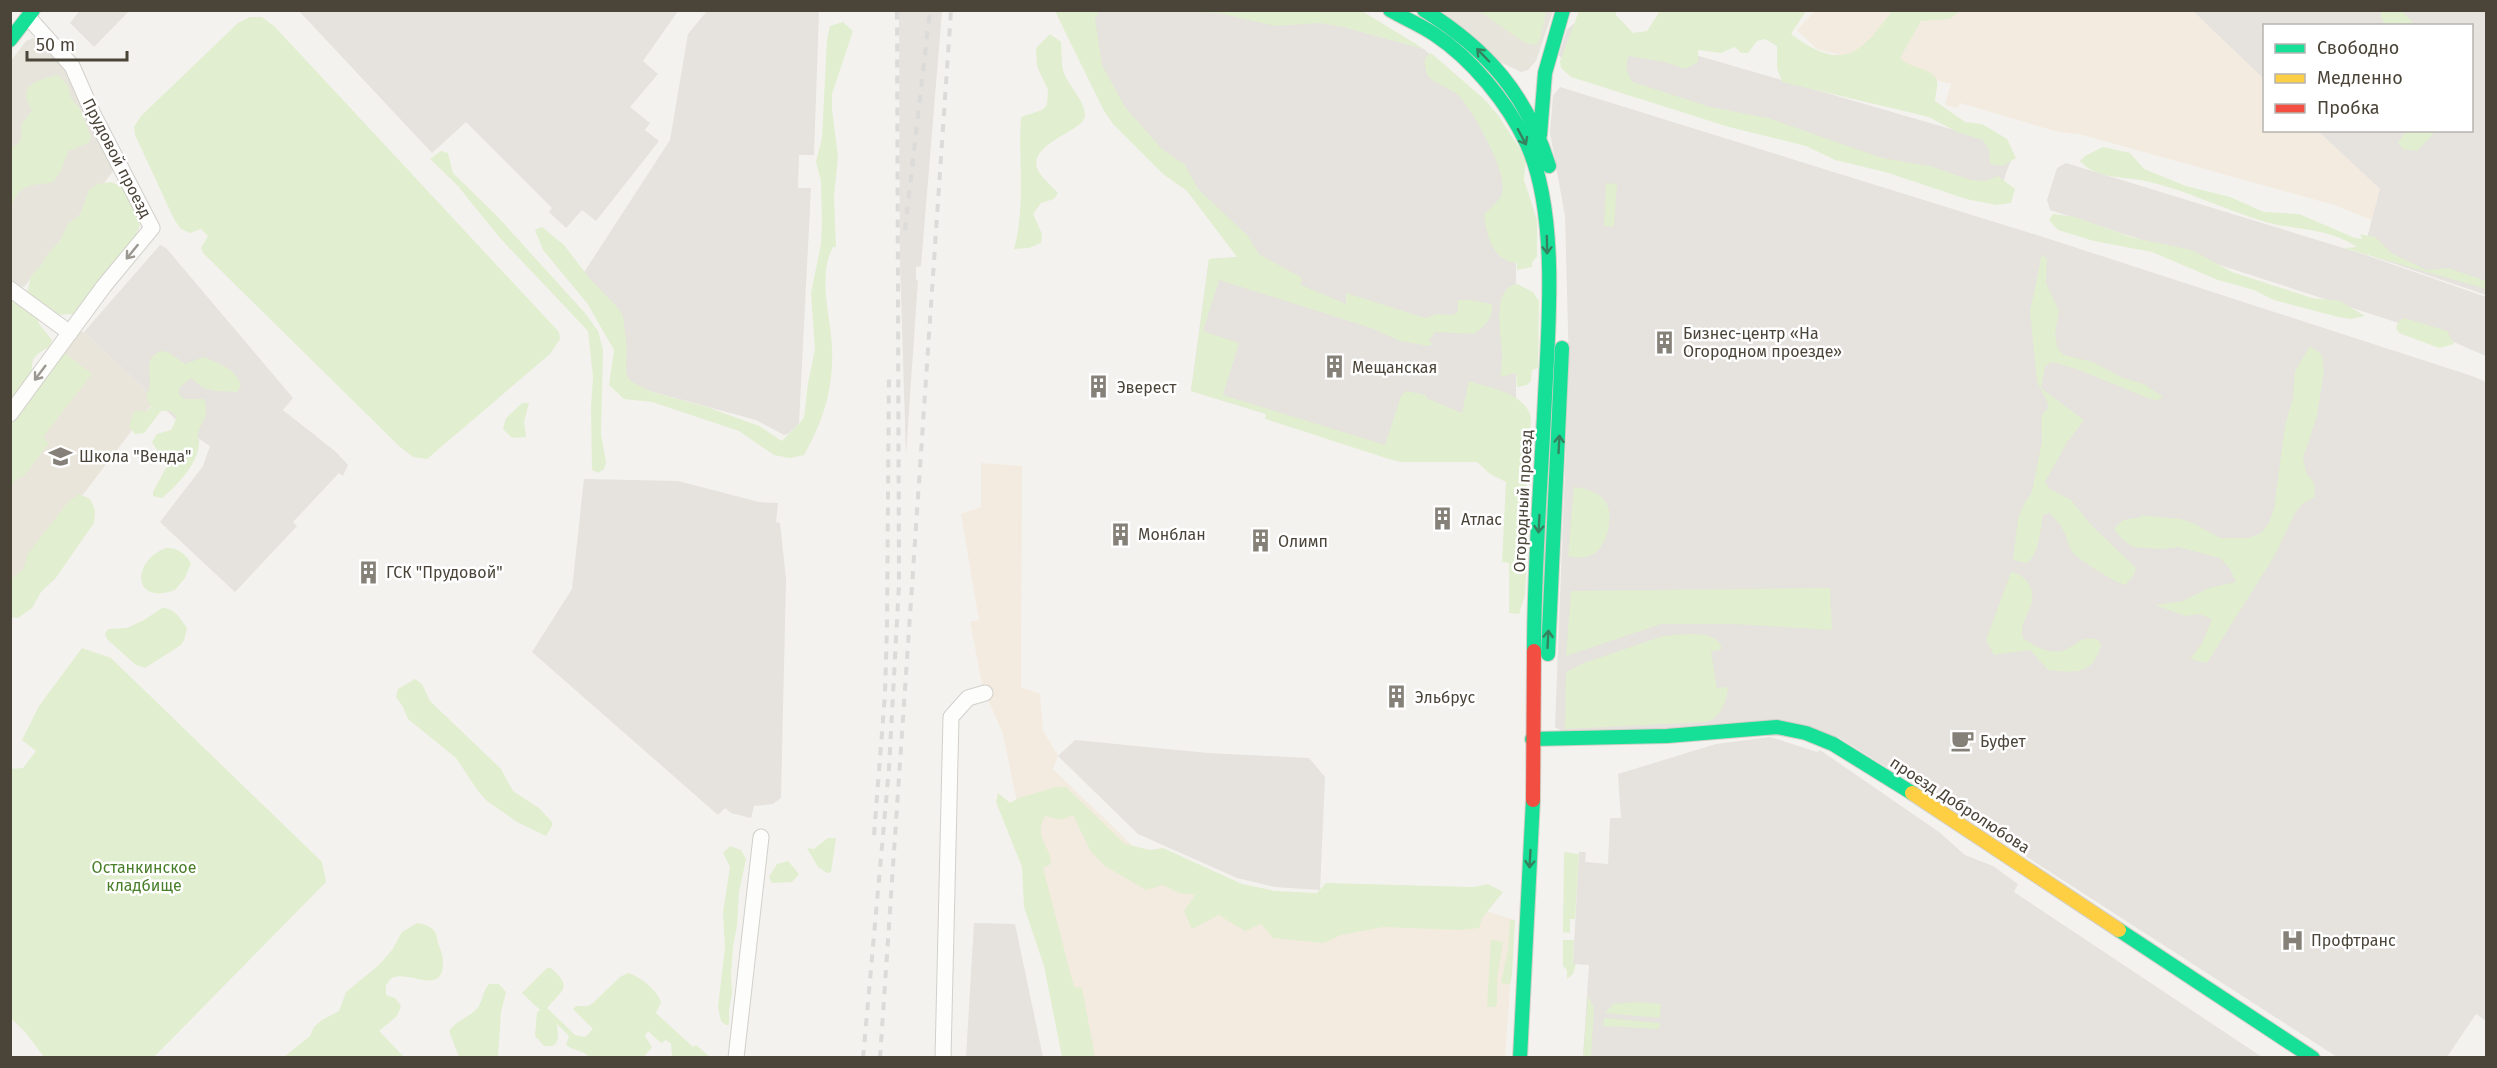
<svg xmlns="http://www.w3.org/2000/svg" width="2497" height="1068" viewBox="0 0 2497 1068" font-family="'Fira Sans',sans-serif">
<rect width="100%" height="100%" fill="#f4f2ee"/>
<!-- residential -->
<path fill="#e7e4dc" d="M1435,11H1553L1536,61L1528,70L1521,72L1502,63Z
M33,38H37L61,63L114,170L25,286L18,288L10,282V62L26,41Z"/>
<!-- commercial -->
<path fill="#f3ebdf" d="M1816,10L2193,11L2264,79V130L2318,131L2380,189L2372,220L2334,205L2083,135L2055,131L1960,103L1958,108L1945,105L1951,84L1817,49L1797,30Z
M981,463L1022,466L1021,687L1040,694L1043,730L1058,756L1053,769L1133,846L1210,886L1476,908L1515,920L1505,1057H1081L1015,793L1003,734L983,688L970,622L979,620L961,514L981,507Z"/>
<!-- industrial -->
<path fill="#e6e2de" d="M1211,10L1333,24L1424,49L1462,83L1516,197V452L1404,456L1191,391L1209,259L1253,256L1105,110L1056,11Z
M299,11H678L643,61L658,74L630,107L650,123L645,130L659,141L596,221L582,210L566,228L549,212L552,208L466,122L432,153Z
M707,11H819L814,155H799L798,188H811L799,423L788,434L784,435L756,420L627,385L619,309L581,277L670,140L688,34Z
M899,11H942L921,266L916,267V280H918L906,454L900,264Z
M2193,11H2486V295L2363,253L2380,189L2318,131L2472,130V26H2264V79Z
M1578,21L2006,145L2013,154L2002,185L1993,190L1565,66L1559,55L1567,29Z
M1560,87L2040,236L2475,377L2486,382V1021L2476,1014L2447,1057H2337L1928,793L1838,737L1566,733L1555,727L1569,366L1565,216L1550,133L1553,96Z
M2066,163L2363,254L2486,297V356L2442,337L2050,210L2047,200L2057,168Z
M160,245L166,248L293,398L283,410L336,452L348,465L343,476L339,473L293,522L297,526L235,592L160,522L203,466L210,446L190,433L84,332Z
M584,479L678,481L759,502L778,503L776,522L780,523L786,579L781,798L773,804L754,806L751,818L731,813L725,808L718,815L532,652L572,589Z
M1770,737L1817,752L1820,750L1939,832L1965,855L1993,866L2018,884L2014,892L2262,1057H1583L1589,965L1573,964L1579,852H1586L1585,862L1608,864L1610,818H1621L1618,774L1716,744Z
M1075,740L1208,753L1309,758L1325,777L1320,890L1275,887L1237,878L1138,834L1058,756Z
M974,923L1015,924L1043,1057H966Z"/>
<!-- education -->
<path fill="#eae5da" d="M77,331L84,332L155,400L11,589L10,421Z"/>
<!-- green -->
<path fill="#e1eecf" d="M1055,11H1099L1095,19L1102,65L1125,107L1162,149L1185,165L1198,189L1247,235L1259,254L1302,278L1301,285L1346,304V293L1425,318L1438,314L1453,315L1458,311V300H1470L1492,304C1493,319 1485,326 1474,334L1435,332L1429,340L1432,344L1428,346L1400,341L1371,328L1219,280L1203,331L1239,343L1223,395L1385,445L1401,396L1406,391L1426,395V398L1462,413L1469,381C1490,388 1526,393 1531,418L1523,529L1528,539L1525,595L1519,614L1509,613V563L1502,562L1506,482L1490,474L1477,462H1401L1389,459L1265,419L1266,414L1191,391L1209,259L1237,257L1187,191L1163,174L1113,124L1104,111Z
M1149,11H1362L1424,49L1343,27L1320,23L1275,26L1219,13Z
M1479,11H1546L1540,39L1536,45L1525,43Z
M1579,11H1616V15L1633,33L1647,31L1660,11H1806L1791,34C1842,72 1859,56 1892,11H1960L1950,19L1921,21L1900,58C1908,68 1934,68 1937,81C1938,87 1935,95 1935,101L1965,122L1982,124L2007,139L2016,158L2003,166L1990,164L1989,150L1983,140L1957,132L1929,117L1782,82L1777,68V46L1765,39L1757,41L1748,53H1741L1735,47L1721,53L1698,50V62L1685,69L1665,62L1629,56C1625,65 1626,74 1633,82L1710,107L1768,118L1882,158L1930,166L1971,180L1985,181L1998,176L2015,189L2011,203L1996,205L1966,199L1885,172L1835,160L1806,146L1729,127L1571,77L1561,68L1560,61Z
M2381,11H2402L2415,25H2385L2381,17Z
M250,17H262L275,27L559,332L560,339L550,354L427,459L413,457L399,446L203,253L201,248L208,236L201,229L190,233L181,229L174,219L135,135L134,127L141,116L238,23Z
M843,22L853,31L832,94V109L838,157L834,196L836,247H833C817,277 831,316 832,348C834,387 823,422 804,455L790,458L774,455L739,431L652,402L624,399L609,385L614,350L587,303L543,250L535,230L542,227L564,245L590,279L619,309L623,316L627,346L626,368L627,376L632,382L652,392L707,407L759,426L782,441L804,418L808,383L815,349L811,293L821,244L822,223L821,181L816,162L822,138L827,40L830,26Z
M1050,34L1061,42C1062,51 1061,61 1063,70C1067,85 1085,100 1085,116C1084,132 1023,144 1039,172C1044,180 1052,186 1058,193L1054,199L1041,203L1033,214L1042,234L1041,243L1029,248L1014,249C1026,206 1018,160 1021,117L1042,110L1047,105L1048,90L1037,66L1036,48Z
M1431,53L1484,99L1498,115L1526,158L1524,180L1537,220V257L1532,262V267L1517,270V263C1493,262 1486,235 1484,215C1489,209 1499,201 1502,194C1509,174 1473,111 1459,96C1445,82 1422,86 1425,58Z
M58,75L68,85L71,98L80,109L91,137L88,143L68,151L61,171L53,182C30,187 21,181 11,207V148L19,143L22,134L21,125L32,110C16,85 37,80 58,75Z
M2406,130H2436V131L2417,151L2403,149L2398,143Z
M2103,147L2130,153L2144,169L2186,186L2230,197L2264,212L2299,214L2355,238L2362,239L2360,234L2375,237L2391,253L2427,270L2448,268L2486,281V289L2344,248L2357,247C2325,226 2292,231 2259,220C2222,208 2187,191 2150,182C2127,176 2096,180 2080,161L2085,156Z
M441,151L448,153L453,173L497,216L585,313L598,331L603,350L601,434L606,462L604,469L598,473L592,470L591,407L593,377L588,331L500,238L457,185L430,159Z
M111,182C124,186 138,201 141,215C142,223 137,232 134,239L76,314L53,315L27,293L31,276L42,264L46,256L60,241L68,224L80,215L89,190L98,184Z
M1606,183L1617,184L1614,227L1604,226Z
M2053,214L2075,217L2134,238L2192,250L2232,272L2312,298L2340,301L2365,316L2351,319L2338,317L2274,300L2254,290L2218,280L2152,252L2094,241L2058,230L2049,220Z
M2042,254L2047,260L2046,283L2059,311L2055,334L2058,349L2064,355L2093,362L2123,378L2144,384L2163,397L2158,400L2150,399L2074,368L2052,362L2045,366L2041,388L2046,392L2084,420L2066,444L2045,482L2050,489L2071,500L2091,525L2136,568L2134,575L2125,585C2116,583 2075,558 2071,550C2067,544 2067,537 2064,532C2061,525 2055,519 2050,513L2043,515C2040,530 2040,553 2027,563L2013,560L2018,518L2024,504L2032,492L2042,441L2041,420L2043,413L2048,408L2047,401L2037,382L2030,311Z
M1517,284L1533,292L1539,301L1538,368L1532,370L1531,381L1527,385L1517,387L1516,373L1500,377C1501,371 1502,364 1502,357C1502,338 1490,288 1517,284Z
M11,290L37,317L39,324L52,340L49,347C31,357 31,359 33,380L63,352L92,374L43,437L49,443L25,475L15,480L11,488Z
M2404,318L2447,331L2454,344L2439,348L2399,333L2396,328L2399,321Z
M2310,346L2322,355L2324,370L2317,416L2303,458L2306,472L2314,483L2315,497L2302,504L2294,515L2275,555L2207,663L2190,659L2202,643L2212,619L2199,614L2185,616L2155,605L2183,601L2209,588L2236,582L2230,569L2220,558L2178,547L2162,549L2133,547L2122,539L2114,529L2123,520L2142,517L2140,515L2181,519L2195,524L2220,538H2249L2261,533L2269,523L2274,508L2285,426L2293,398L2295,371Z
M161,351L168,352L185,364L204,357C219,364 236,368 241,386L237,392C217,391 206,393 191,378L180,387L179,394L184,399H204C210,419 202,417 198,434C197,442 200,436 199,444C198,463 177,486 162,498L153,496V492L167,466L152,442L157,434L171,430L177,417L170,411H161L144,433L135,434L129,427L133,414L137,410L146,412L151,407L146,398C147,394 149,389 150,384C150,370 144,358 161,351Z
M522,403H529L524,422L526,437L512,438L503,429L506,418Z
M1574,487C1584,488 1597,491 1604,500C1616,513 1607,548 1592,555C1584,559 1575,557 1568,556Z
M79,494L90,499L95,510L94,523L55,579L41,592L32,608L18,618L11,617V578L14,577L24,568L27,555L68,502Z
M166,548C177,547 186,554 191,563L185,578L175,590C132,606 131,561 166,548Z
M2011,572C2024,574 2035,587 2032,601C2029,615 2019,623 2023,638C2035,646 2051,657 2067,649C2082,641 2077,638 2097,639L2101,644C2094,675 2075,673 2048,670L2030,650L1994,655L1986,640Z
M1830,588L1832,630L1733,624H1661L1566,656L1571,591Z
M162,608C175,608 180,618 187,628L184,640L181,645L145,668L136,665L107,639L105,634L108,629L127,628L144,620Z
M1663,636C1681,635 1717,628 1722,649L1711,652L1717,688L1728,687C1727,701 1721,717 1707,722L1565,729L1566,672L1584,663Z
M82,648L111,658L322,862L326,882L154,1057H44L26,1033L11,1018V769L23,768L36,751L22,740L39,706Z
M415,679L422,684L430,701L501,769L513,791L539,808L552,822V826L546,836L517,822L487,801L478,791L456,758L408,719L403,707L396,697L398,689Z
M1056,787H1066L1125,844L1150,850L1163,848L1242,884L1275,891L1317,893L1326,883L1474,887L1488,884L1503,892L1482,918L1479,928L1460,930L1383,927L1341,935L1324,943L1273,938L1261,924L1245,931L1219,915L1192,929L1184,911L1195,895L1179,893L1163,885L1146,890L1105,866L1091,852L1073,815L1062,820L1045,816C1033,838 1050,844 1051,864L1043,868L1074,987L1082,988L1095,1057H1062L1044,966L1024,907L1022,867L996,802L998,793L1010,803L1019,798Z
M828,838H836L831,872L827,873L818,867L807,848L814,849Z
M730,846L741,850L746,859L739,892L737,925L733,947L731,974L732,993L729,1010V1025H726L721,1021L718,1007L725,947L723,912L730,867L723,853Z
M1564,852L1579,854L1575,919H1570V933L1563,932Z
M788,861L799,874L792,882L772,883L769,877L777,864Z
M1510,920H1515L1512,975L1510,984L1501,983L1508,949Z
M417,923C426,924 436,928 437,938C438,946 443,952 443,961C444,998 408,969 392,978C389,980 388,983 386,985V995L395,998L401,1006L397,1016L379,1031L404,1057H284L310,1036L314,1027L322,1020L339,1011L346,992L379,965L392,950L402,932Z
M1491,940L1503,942L1497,978V1005L1494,1007H1487Z
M1563,940H1574L1573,964H1576L1573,974L1567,979V970L1563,966Z
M547,968H551C573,988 563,989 547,1008L575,1035L585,1037L593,1029L573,1009L576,1006H588L593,1003L620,977L628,973C641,977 656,989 661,1002L656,1013L693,1047L696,1045L710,1057H672L671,1044L666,1040L661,1043L648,1031L645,1036L652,1047L644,1057H589C583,1050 574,1051 566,1045L569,1036L557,1024C557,1032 561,1039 553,1046H544L535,1036L537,1012L540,1010L522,993Z
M489,984H499L506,992L501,1012L498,1057H459L449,1031C456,1020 473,1016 479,1006C483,998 483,991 489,984Z
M1588,996L1594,1008L1591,1057H1583Z
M1637,1002L1661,1004L1660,1018L1605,1013L1613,1004Z
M1604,1018L1660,1023L1659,1029L1603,1026Z"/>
<!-- parking -->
<path fill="#e6e3df" d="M80,10H129V11L94,47L70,23Z
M1645,119L1684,136L1707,169L1704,209L1628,203L1626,244H1614L1620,139L1643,140Z"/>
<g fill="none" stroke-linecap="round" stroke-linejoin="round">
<defs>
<path id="street" d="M10,289L70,333
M10,414L104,286L152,228L94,116L72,66L28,17
M736,1058L761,837
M943,1058L951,717L968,698L985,693"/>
<path id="fast" d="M1390,10C1404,18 1420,25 1434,34C1472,59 1508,103 1527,144C1558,212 1549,322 1545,396C1541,481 1534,566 1534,651
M1424,10C1487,49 1527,95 1549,166
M10,40L33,10
M1540,135L1545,73L1563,10
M1548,654L1562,348
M1532,739L1667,736L1777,727L1806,733L1833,744L1912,793
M2119,930L2313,1058
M1520,1058L1533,800"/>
<path id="slow" d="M1912,793L2119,930"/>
<path id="jam" d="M1533,800L1534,651"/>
</defs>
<!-- street casing -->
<use href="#street" stroke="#d2d0cb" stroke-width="17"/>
<!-- fast casing -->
<use href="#fast" stroke="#d3cfc5" stroke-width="16"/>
<!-- slow casing -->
<use href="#slow" stroke="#d3cfc5" stroke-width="16"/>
<!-- jam casing -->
<use href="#jam" stroke="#d3cfc5" stroke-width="16"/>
<!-- street -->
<use href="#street" stroke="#fdfdfc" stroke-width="15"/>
<!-- fast -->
<use href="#fast" stroke="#16e098" stroke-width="14"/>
<!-- slow -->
<use href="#slow" stroke="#ffcf43" stroke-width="14"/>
<!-- jam -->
<use href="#jam" stroke="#f24e42" stroke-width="14"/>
<!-- rail -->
<path stroke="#dbdbda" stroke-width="4" stroke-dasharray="8 8" stroke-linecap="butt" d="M905,230L930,10
M874,835L885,694L887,625L889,373
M863,1058L889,768L899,584L897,10
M880,1058L951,10"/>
</g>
<!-- one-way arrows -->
<defs><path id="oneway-shaft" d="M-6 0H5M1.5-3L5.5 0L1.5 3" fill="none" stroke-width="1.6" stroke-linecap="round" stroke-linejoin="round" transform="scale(1.5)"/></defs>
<g stroke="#36825f">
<use href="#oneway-shaft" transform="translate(1483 55) rotate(-134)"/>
<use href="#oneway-shaft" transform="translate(1522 137) rotate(62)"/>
<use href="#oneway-shaft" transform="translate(1547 245) rotate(89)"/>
<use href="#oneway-shaft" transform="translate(1559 444) rotate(-87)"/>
<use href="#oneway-shaft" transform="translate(1539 524) rotate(93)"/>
<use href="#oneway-shaft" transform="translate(1548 639) rotate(-87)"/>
<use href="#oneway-shaft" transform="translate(1530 859) rotate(93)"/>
</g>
<g stroke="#9b9791">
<use href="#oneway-shaft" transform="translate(132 252) rotate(129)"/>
<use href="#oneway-shaft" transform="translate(40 373) rotate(127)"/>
</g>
<!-- icons -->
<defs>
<symbol id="building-bare" viewBox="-9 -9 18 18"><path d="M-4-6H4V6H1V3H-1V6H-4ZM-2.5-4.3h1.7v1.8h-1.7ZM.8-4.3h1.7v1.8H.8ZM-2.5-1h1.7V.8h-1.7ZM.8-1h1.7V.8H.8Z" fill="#868178" stroke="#fff" stroke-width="2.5" paint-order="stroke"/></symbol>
<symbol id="school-bare" viewBox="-9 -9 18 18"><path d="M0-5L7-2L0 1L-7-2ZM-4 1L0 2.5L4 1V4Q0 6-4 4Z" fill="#868178" stroke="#fff" stroke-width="2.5" paint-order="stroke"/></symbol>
<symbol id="cafe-bare" viewBox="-9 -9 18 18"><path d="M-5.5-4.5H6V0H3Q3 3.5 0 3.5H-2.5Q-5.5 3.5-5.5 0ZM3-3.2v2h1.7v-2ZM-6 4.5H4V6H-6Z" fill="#868178" stroke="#fff" stroke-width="2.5" paint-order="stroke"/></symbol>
<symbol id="hospital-bare" viewBox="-9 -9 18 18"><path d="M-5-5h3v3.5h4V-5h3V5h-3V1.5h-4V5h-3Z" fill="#868178" stroke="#fff" stroke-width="2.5" paint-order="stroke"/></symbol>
</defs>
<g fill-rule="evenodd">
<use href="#building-bare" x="1648" y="326" width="33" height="33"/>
<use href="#building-bare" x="1318" y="350" width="33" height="33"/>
<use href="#building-bare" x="1082" y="370" width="33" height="33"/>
<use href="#school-bare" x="44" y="440" width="33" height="33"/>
<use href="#building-bare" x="1426" y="502" width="33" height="33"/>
<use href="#building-bare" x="1104" y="518" width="33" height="33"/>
<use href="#building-bare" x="1244" y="524" width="33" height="33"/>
<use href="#building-bare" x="352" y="556" width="33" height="33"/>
<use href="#building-bare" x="1380" y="680" width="33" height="33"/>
<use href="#cafe-bare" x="1946" y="724" width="33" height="33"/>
<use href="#hospital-bare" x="2276" y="924" width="33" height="33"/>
</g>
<g text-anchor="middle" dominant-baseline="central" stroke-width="5" stroke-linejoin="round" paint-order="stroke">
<!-- street labels -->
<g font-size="16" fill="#4b4439" stroke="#fff">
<text transform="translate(117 158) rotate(63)">Прудовой проезд</text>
<text transform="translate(1523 501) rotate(-87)">Огородный проезд</text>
<text transform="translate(1960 805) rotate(33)">проезд Добролюбова</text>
</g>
<!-- poi labels -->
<g font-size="16" fill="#4b4439" stroke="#fff" text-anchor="start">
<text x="1683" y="333">Бизнес-центр «На<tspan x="1683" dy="18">Огородном проезде»</tspan></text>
<text x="1352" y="367">Мещанская</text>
<text x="1117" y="387">Эверест</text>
<text x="79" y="456">Школа "Венда"</text>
<text x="1461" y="519">Атлас</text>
<text x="1138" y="534">Монблан</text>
<text x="1278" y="541">Олимп</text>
<text x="386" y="572">ГСК "Прудовой"</text>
<text x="1415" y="697">Эльбрус</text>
<text x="1980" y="741">Буфет</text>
<text x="2311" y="940">Профтранс</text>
</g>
<!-- park labels -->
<g font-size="16" fill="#4a7f2a" stroke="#fff">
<text x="144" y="867">Останкинское<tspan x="144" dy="18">кладбище</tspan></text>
</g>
</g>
<!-- border -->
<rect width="2497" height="1068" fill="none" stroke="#4b4439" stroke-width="24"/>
<!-- legend -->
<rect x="2263" y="24" width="210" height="108" fill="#ffffff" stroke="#b7b4b0" stroke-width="1.5"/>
<rect x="2275" y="44" width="30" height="9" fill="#16e098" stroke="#b7b4b0" stroke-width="1.5"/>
<text x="2317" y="54" font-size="18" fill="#4b4439">Свободно</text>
<rect x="2275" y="74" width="30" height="9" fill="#ffcf43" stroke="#b7b4b0" stroke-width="1.5"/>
<text x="2317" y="84" font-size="18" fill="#4b4439">Медленно</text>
<rect x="2275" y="104" width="30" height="9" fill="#f24e42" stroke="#b7b4b0" stroke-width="1.5"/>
<text x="2317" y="114" font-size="18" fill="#4b4439">Пробка</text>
<!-- scale -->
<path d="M27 51v9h100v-9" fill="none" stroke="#4b4439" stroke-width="3"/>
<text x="36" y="51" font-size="18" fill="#4b4439" stroke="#ffffff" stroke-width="4.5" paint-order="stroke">50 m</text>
</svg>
